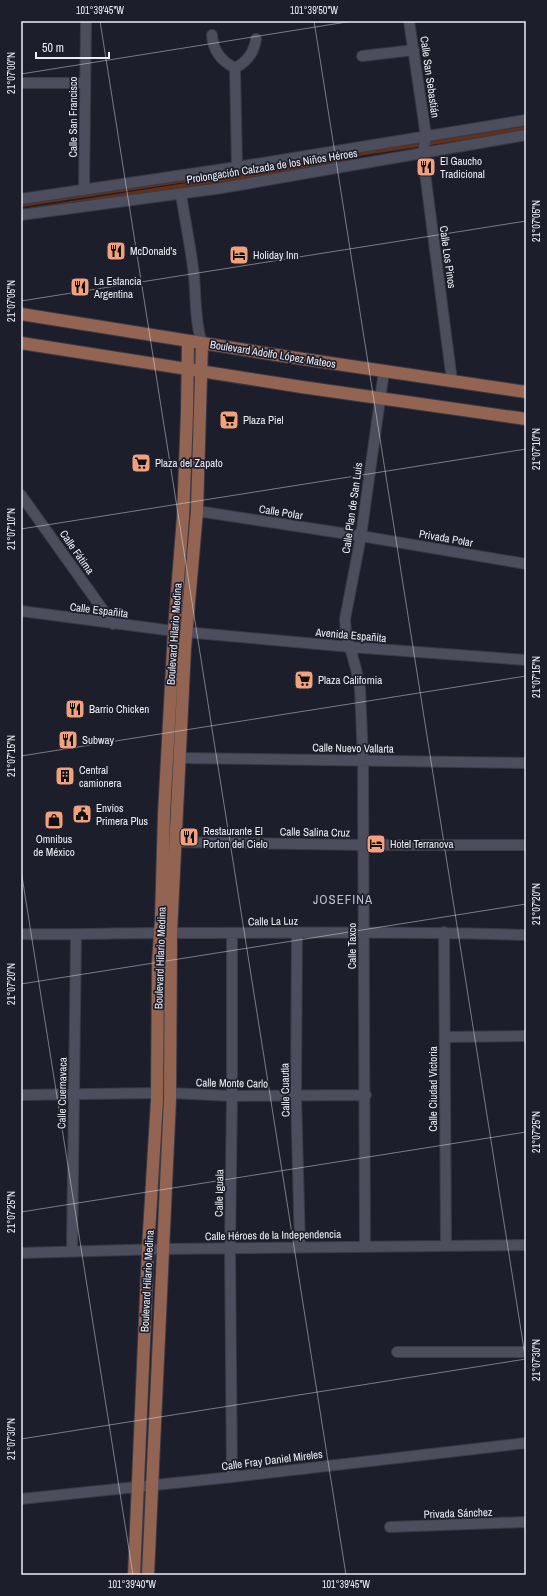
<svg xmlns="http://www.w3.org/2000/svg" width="547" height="1596" viewBox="0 0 547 1596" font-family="'Archivo Narrow',sans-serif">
<rect width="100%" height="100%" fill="#1d1e2b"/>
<!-- green -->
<path fill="#643016" d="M526,126V140L293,176L21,211V209L314,163L364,158L497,135L21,207V202L237,167L412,144Z"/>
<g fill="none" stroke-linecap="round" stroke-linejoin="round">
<defs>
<path id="minor" d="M409,21L426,136L423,153L424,165L452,381
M212,35C213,51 221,61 235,68
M362,56L414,50
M235,68L237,167
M235,68C247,62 254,53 256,39
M24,83H85
M84,190L86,21
M181,194C185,221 191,248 194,276C196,297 195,324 202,343
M21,199L237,167L526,120
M21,215L222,188L526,135
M21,495L113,624
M197,511L361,536L526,564
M21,611L174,631L350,647L526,660
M179,758L526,763
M176,842L364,845H526
M444,932L446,1246
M297,933L296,1095L300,1247
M21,934C67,935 114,933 160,933C282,933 404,931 526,935
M232,934V1096L230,1248L232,1477
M445,1037L526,1036
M170,1093L232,1096L366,1095
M21,1095L157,1093
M365,1246L363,760L360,688L356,669L346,633L345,619L361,536L384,371
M72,1251L76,935
M21,1253L163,1249L526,1245
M397,1352H526
M21,1499L232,1477L526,1443
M390,1527L526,1522"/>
<path id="major" d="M21,314L283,356L526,392
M21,343L302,387L526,419
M134,1575L148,1249L157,1100L158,962L161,920L164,814L174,631L183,517L187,413L188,341
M148,1575L170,1099L171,933L185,648L197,511L202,343"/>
</defs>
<!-- minor casing -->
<use href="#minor" stroke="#3a3a45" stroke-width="12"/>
<!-- major casing -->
<use href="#major" stroke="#3a3a45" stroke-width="14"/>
<!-- minor -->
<use href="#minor" stroke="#4d4e5d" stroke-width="10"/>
<!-- major -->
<use href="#major" stroke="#946453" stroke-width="12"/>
</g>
<!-- ticks -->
<path fill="none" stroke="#ededf6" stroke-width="1" stroke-opacity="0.45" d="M100,21L346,1575M314,21L526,1362M21,74L353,21M21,301L526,221M21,529L526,449M21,756L526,676M21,870L133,1575M21,984L526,904M21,1212L526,1132M21,1439L526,1359"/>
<!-- icons -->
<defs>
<symbol id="restaurant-square" viewBox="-11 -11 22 22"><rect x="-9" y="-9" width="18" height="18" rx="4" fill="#f1a17d" stroke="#1d1e2b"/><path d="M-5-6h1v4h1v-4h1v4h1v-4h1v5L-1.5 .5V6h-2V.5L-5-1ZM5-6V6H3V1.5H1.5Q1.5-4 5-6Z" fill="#111"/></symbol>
<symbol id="hotel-square" viewBox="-11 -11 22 22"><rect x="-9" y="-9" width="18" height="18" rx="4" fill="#f1a17d" stroke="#1d1e2b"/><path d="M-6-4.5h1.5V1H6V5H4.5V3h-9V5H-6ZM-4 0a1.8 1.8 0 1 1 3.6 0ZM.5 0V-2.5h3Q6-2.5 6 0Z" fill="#111"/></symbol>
<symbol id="supermarket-square" viewBox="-11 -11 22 22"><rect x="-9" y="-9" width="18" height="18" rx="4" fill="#f1a17d" stroke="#1d1e2b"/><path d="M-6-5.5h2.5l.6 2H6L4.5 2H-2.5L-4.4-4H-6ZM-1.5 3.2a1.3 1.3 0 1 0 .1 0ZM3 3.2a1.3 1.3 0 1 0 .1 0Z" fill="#111"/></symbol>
<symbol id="building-square" viewBox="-11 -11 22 22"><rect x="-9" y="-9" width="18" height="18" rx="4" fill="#f1a17d" stroke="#1d1e2b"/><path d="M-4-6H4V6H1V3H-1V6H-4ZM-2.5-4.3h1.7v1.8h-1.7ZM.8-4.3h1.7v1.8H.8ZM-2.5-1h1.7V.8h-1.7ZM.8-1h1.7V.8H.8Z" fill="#111"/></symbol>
<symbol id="civic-square" viewBox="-11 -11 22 22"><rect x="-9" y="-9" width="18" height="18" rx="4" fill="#f1a17d" stroke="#1d1e2b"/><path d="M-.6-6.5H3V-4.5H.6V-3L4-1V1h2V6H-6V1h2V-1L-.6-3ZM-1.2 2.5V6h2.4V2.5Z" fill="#111"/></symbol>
<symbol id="shop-square" viewBox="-11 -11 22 22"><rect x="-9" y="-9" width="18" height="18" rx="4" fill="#f1a17d" stroke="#1d1e2b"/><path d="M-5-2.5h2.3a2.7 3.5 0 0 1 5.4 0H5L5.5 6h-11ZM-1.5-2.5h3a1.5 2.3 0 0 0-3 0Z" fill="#111"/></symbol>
</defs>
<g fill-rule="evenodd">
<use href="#restaurant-square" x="415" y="156" width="22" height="22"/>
<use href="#restaurant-square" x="105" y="240" width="22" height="22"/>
<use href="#hotel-square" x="228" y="244" width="22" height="22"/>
<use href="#restaurant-square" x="69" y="276" width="22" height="22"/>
<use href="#supermarket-square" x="218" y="409" width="22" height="22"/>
<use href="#supermarket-square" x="130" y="452" width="22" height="22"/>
<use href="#supermarket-square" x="293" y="669" width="22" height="22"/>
<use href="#restaurant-square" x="64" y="698" width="22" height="22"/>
<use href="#restaurant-square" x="57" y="729" width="22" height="22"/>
<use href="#building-square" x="54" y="765" width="22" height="22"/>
<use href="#civic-square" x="71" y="803" width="22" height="22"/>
<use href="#shop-square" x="43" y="809" width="22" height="22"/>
<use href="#restaurant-square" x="178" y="826" width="22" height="22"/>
<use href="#hotel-square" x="365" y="833" width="22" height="22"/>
</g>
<g text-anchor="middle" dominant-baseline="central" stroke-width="3.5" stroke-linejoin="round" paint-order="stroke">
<!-- street labels -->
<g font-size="11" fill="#ededf6" stroke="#1d1e2b">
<text transform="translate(430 77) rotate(82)">Calle San Sebastián</text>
<text transform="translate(73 117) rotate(-90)">Calle San Francisco</text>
<text transform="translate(272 166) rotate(-9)">Prolongación Calzada de los Niños Héroes</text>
<text transform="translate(448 257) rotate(82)">Calle Los Pinos</text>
<text transform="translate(273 354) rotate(9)">Boulevard Adolfo López Mateos</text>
<text transform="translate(352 508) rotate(-82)">Calle Plan de San Luis</text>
<text transform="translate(281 512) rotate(9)">Calle Polar</text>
<text transform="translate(446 538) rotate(10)">Privada Polar</text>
<text transform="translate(77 552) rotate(55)">Calle Fátima</text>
<text transform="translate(99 610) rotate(7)">Calle Españita</text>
<text transform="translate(174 634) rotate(-86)">Boulevard Hilario Medina</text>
<text transform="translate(351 635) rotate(5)">Avenida Españita</text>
<text transform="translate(353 748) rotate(1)">Calle Nuevo Vallarta</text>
<text transform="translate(315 832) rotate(1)">Calle Salina Cruz</text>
<text transform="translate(273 921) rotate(-1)">Calle La Luz</text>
<text transform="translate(352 946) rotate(-90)">Calle Taxco</text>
<text transform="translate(160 958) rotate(-88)">Boulevard Hilario Medina</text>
<text transform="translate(232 1083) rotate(1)">Calle Monte Carlo</text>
<text transform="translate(433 1089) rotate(-90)">Calle Ciudad Victoria</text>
<text transform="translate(285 1090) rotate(-91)">Calle Cuautla</text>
<text transform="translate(62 1093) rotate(-89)">Calle Cuernavaca</text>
<text transform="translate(219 1193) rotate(-89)">Calle Iguala</text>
<text transform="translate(273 1235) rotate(-1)">Calle Héroes de la Independencia</text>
<text transform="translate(147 1281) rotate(-87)">Boulevard Hilario Medina</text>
<text transform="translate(272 1460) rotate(-7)">Calle Fray Daniel Mireles</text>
<text transform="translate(458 1513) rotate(-2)">Privada Sánchez</text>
</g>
<!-- poi labels -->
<g font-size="11" fill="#ededf6" stroke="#1d1e2b" text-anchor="start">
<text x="440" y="161">El Gaucho<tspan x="440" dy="13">Tradicional</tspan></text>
<text x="130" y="251">McDonald's</text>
<text x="253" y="255">Holiday Inn</text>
<text x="94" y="281">La Estancia<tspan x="94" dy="13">Argentina</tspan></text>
<text x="243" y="420">Plaza Piel</text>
<text x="155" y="463">Plaza del Zapato</text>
<text x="318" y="680">Plaza California</text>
<text x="89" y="709">Barrio Chicken</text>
<text x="82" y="740">Subway</text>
<text x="79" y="770">Central<tspan x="79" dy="13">camionera</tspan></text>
<text x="96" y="808">Envíos<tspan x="96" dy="13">Primera Plus</tspan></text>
<text x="203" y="831">Restaurante El<tspan x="203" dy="13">Porton del Cielo</tspan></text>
<text x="54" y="839" text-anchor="middle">Omnibus<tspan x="54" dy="13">de México</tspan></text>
<text x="390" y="844">Hotel Terranova</text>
</g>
<!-- quarter labels -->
<g font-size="13" letter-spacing="1" fill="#bebfd1" stroke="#1d1e2b">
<text x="343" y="899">JOSEFINA</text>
</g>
</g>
<!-- border -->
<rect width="547" height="1596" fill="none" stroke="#1d1e2b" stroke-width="44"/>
<!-- scale -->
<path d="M36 52v6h73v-6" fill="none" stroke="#ededf6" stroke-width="2"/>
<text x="42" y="52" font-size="12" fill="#ededf6" stroke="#1d1e2b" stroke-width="3" paint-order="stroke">50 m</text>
<rect x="22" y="22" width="503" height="1552" fill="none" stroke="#ededf6" stroke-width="1.5"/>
<g font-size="10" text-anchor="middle" fill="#ededf6">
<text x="100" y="14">101°39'45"W</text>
<text x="314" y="14">101°39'50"W</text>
<text transform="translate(11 73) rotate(-90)" y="4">21°07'00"N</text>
<text transform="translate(536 221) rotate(-90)" y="4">21°07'05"N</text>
<text transform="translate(11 301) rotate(-90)" y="4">21°07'05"N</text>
<text transform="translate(536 449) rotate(-90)" y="4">21°07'10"N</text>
<text transform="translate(11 529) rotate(-90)" y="4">21°07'10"N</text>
<text transform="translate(536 677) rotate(-90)" y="4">21°07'15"N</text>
<text transform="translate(11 756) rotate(-90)" y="4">21°07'15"N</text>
<text transform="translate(536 904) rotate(-90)" y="4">21°07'20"N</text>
<text transform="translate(11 984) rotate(-90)" y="4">21°07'20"N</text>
<text transform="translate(536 1132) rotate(-90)" y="4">21°07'25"N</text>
<text transform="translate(11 1212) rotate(-90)" y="4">21°07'25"N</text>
<text transform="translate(536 1360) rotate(-90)" y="4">21°07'30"N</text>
<text transform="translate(11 1439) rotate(-90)" y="4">21°07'30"N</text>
<text x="132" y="1588">101°39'40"W</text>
<text x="346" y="1588">101°39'45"W</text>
</g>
</svg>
